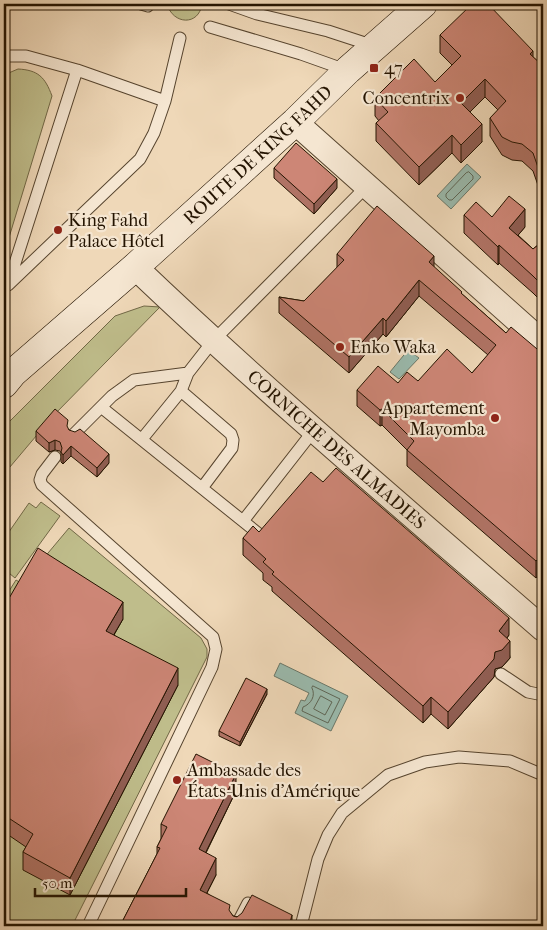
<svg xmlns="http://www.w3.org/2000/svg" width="547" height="930" viewBox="0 0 547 930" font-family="'IM FELL French Canon',serif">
<rect width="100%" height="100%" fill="#efd8b8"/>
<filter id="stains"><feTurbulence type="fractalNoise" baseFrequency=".004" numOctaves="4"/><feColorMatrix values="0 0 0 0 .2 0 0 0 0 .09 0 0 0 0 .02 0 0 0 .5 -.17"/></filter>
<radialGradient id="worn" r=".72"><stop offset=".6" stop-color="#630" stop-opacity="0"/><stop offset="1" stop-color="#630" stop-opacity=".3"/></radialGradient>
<!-- green -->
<path fill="#bfbd8b" stroke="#716846" d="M167,4H202C199,26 173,25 167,4Z
M18,69C38,70 45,77 52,96L4,254V75Z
M144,306L160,307L53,416L4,474V427L115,316Z
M41,502L60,516L15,578L4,569V539L29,503L36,508Z
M69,528L201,638L207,649V657L72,926H4V599L16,580L26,586L38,565Z"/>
<!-- water -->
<path fill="#9abaad" stroke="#6a7768" d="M467,164L481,177L451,209L437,196Z
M408,350L419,358L399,379L390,372Z
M280,663L348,696L331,731L295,713L301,700L305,701L309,693L274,676Z"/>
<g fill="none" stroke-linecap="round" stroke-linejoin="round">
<!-- shore -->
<path stroke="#5e6656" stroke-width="1" d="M469,172L473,176V179L452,200H449L446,197V194L466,173Z
M313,686L340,699L328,723L302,711L303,707C311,704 316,696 312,688Z
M321,696L332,702L325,715L314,709Z"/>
<defs>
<path id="lane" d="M141,4L148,6
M229,4L257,14L328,31L374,46
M210,27L301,54L346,70
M4,56H26L77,70L165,101
M9,282L77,70
M4,287L8,285L140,159L154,133L165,101L180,38
M181,391L231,434L233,440L232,448L202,488
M101,407L259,534
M74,434L112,396L134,380L188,373L213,341L367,186
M142,439L181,391L188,373
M55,457L42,474L40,480L42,485L213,637L216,649L212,667L88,926
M243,521L314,430
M501,674L528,692L543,695
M236,926L248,903
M301,926L318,859L328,835L342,813L388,775L425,762L459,757L510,761L543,775"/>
<g id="street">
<path d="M295,122L543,343"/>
<path id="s1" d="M135,267C267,393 406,510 543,629"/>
</g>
<g id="secondary">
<path id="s2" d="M4,384L13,373L135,267L295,122L348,70L423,4"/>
</g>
</defs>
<!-- lane casing -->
<use href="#lane" stroke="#56442e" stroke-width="13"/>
<!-- street casing -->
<use href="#street" stroke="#56442e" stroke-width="26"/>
<!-- secondary casing -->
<use href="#secondary" stroke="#231300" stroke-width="29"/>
<!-- lane -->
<use href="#lane" stroke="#f5e6d1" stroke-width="11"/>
<!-- street -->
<use href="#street" stroke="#f5e6d1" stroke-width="24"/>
<!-- secondary -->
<use href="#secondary" stroke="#f5e6d1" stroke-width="28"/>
</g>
<!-- wall -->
<path fill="#b07365" stroke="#231300" d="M440,35L533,57L543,66V192L540,191L533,171L522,161L512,160L502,155L490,136V118L498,110L485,97L470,112L482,142L461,163L452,153L419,185L376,141V123L379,121L375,116V98L435,82L452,65L440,53Z
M274,168L337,188L314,214L274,178Z
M464,215L492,217L525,227L518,235L533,249L543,241V317V303L533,293L499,263L498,265L464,233Z
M337,254L434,268L462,294L506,333L543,354V570L536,578L407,466V450L382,425L380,426L357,406V390L472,373L488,355L419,296L386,337L383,334L349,373L279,313V297L304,301L337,268Z
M68,429L109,463L97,477L71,456L63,464L61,462V453L60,451L55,450L49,452L36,441V431Z
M323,482L509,635L507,638L510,658L502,667L495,669L494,677L448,729L431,714L423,723L272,591V587L263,580V573L243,555V538L259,532Z
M4,607L123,619L114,635L178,685L70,895L23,870V852L26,847L4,832Z
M267,694L240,746L219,736V731Z
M236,791L206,853L216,875L207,893L230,912L233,916L292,926H120L157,854V847L161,839V824Z"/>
<!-- shaded-wall -->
<path fill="#905e53" stroke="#231300" d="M533,51V69L530,54Z
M485,79V97L461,121V103Z
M482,124V142L461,163V145Z
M452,135V153L419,185V167Z
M337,179V188L314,214V204Z
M525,209V227L509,246V228Z
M499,245V263L498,265V247Z
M434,256V273L429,262Z
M419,280V296L386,337V321Z
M383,318V334L349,373V357Z
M382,409V425L380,426V410Z
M55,440V450L49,452V443Z
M71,446V456L63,464V455Z
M109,454V463L97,477V468Z
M543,554V570L536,578V561Z
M123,602V619L106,648V631Z
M509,618V635L499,648V631Z
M510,641V658L502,667L495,669L494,677L448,729V712L495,652Z
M178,668V685L70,895V878Z
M267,689V694L240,746V742Z
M431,697V714L423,723V706Z
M236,774V791L199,866V849Z
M216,858V875L200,906V890Z
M292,915V926H289Z"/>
<!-- building -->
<path fill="#cd8676" stroke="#231300" d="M472,4H488L533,51L530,54L543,66V174L540,173L533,153L522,144L512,142L502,137L490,118L506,101L485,79L461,103L482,124L461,145L452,135L419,167L376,123L388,112L375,98L414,59L435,82L461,56L440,35Z
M296,143L337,179L314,204L274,168Z
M509,196L525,209L509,228L533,249L543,241V286L533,276L499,245L498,247L464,215L476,202L492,217Z
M377,206L434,256L429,262L462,292L461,293L506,333L511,327L543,354V554L536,561L407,450L414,441L382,409L380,410L357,390L378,366L398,383L407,372L418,381L447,349L472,373L496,345L419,280L386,321L383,318L349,357L279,297L304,301L344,260L337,254Z
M55,409L68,420L67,426L69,430L75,432L80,429L109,454L97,468L71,446L63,455L61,452L62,448L60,442L55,440L49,443L36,431Z
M336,468L509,618L499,631L510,641L502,650L495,652L494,659L448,712L431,697L423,706L272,574L274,572L263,562L266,559L243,538L253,526L259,532L311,472L323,482Z
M38,548L123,602L106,631L178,668L70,878L23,852L33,834L4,815V607Z
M246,678L267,689L240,742L219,731Z
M196,754L236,774L199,849L216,858L200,890L230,905L229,910L233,916L237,917L242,913L252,895L292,915L289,926H120L160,848L157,847L167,827L161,824Z"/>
<!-- markers -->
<g fill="#8f2418" stroke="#f5e6d1" stroke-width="2">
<rect x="369" y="63" width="10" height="10" rx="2.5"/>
<circle cx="460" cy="98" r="5"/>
<circle cx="58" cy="230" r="5"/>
<circle cx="340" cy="347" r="5"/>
<circle cx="495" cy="418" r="5"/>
<circle cx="177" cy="780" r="5"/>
</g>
<g text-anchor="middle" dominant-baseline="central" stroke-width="4.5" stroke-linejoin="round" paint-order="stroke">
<!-- poi labels -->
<g font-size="18" fill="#231300" stroke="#f5e6d1" text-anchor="start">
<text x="384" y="68">47</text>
<text x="450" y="98" text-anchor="end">Concentrix</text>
<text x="68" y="220">King Fahd<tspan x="68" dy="21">Palace Hôtel</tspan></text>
<text x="350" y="347">Enko Waka</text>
<text x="485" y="408" text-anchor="end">Appartement<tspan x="485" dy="21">Mayomba</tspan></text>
<text x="187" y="770">Ambassade des<tspan x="187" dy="21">États-Unis d'Amérique</tspan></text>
</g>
<!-- street labels -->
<g font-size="18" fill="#231300" stroke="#f5e6d1">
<text stroke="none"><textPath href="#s2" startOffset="342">ROUTE DE KING FAHD</textPath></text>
<text stroke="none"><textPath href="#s1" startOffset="272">CORNICHE DES ALMADIES</textPath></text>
</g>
</g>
<!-- margin -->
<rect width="547" height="930" fill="none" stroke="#efd8b8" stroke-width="20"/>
<rect x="5" y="5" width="537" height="920" fill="none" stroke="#231300" stroke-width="2.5"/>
<rect x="10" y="10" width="527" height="910" fill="none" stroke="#231300"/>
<!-- scale -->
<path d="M35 888v8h151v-8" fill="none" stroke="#231300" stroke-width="2.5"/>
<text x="42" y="888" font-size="15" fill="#231300" stroke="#f5e6d1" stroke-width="4" paint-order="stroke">50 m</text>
<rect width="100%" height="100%" filter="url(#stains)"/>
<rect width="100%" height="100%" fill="url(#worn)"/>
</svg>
